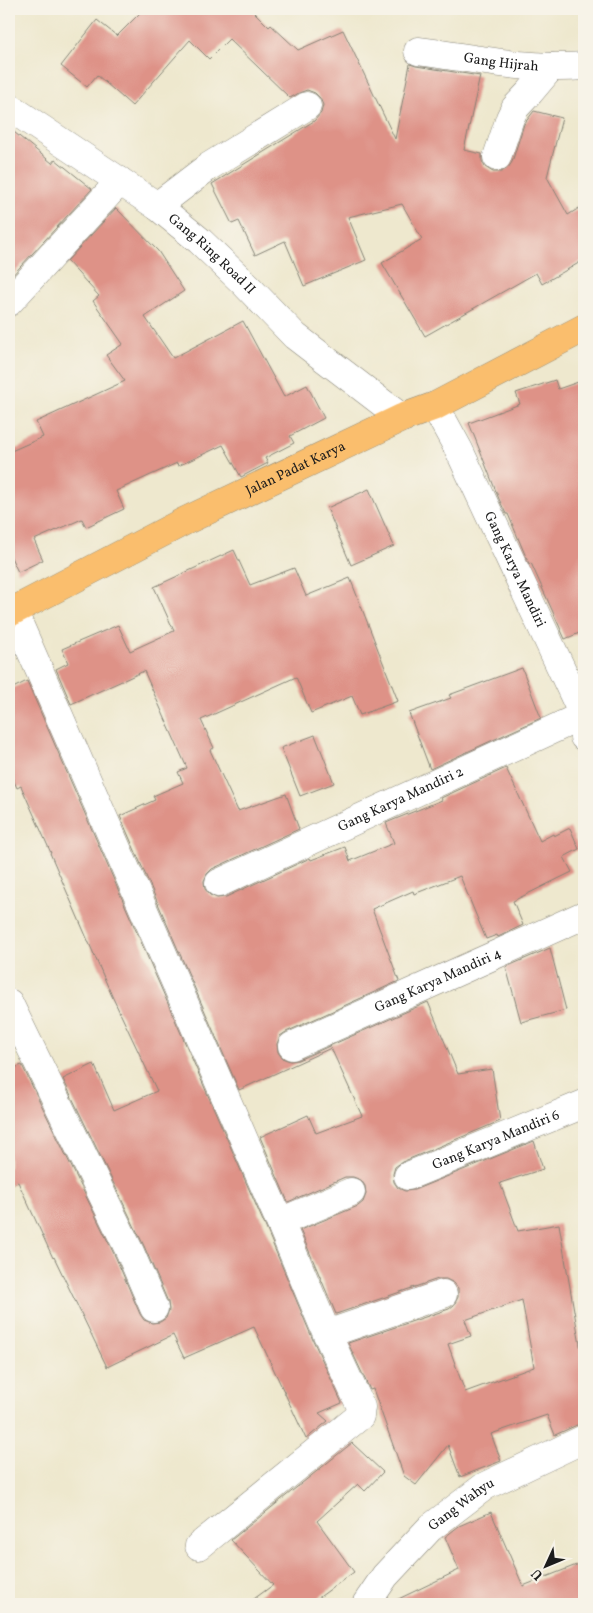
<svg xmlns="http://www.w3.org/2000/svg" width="593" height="1613" viewBox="0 0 593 1613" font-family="Vollkorn,serif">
<rect width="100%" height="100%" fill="#f7f3e8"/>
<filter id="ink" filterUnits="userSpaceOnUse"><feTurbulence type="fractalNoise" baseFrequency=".02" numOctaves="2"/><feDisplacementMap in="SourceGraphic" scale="10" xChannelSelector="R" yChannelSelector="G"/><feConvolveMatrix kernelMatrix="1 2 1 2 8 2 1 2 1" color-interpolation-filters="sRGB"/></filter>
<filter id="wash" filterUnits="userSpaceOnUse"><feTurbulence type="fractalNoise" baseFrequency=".0096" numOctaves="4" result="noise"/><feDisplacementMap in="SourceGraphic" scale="20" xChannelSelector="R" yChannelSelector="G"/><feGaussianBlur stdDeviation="1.12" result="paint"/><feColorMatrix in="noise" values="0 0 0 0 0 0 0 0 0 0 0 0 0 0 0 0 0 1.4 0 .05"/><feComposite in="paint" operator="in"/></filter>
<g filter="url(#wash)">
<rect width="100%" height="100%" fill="#eee8ce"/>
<g id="blocks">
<!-- building -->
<path fill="#de9287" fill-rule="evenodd" d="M144,9H251L269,27L271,25L298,50L343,30L395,139L410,64L416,66L480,76L464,150L482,154V161L485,167L493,172H501L508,168L512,162L524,124L534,111L562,118L547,177L568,215L584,205V260L542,284L536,273L425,336L382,263L422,239L402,204L348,217L366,260L304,286L285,241L255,255L239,221L232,224L212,184L314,121L321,113L323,105L320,98L315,93L307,90L299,93L290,98L229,39L209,59L190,40L132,106L97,75L87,87L61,66L97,20L117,36Z
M9,128L52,163L55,159L92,189L9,279Z
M116,208L158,251L184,291L145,317L173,358L243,321L284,397L307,385L324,418L290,436L294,443L265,458L268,463L241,477L223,445L178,466L177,463L116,491L124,509L86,527L82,519L34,540L43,560L18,572L9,553V452L43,437L36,422L125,381L106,355L123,344L93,301L99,296L67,261Z
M555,380L558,389L584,380V631L565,639L531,563L529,564L508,514H506L499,499L469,423L520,404L516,393Z
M369,489L394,546L351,565L327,508Z
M234,550L250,585L294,568L306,596L350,578L398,701L360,715L352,696L311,713L296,677L201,720L214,748L210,750L238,811L286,794L299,829L212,869L207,874L204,881L205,889L210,895L217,898L226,897L310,858L311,860L345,847L350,861L394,843L386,823L442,800L441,798L506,768L540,841L553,834L554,836L570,828L579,849L564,857L572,872L513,901L523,925L498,937L497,935L486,939L460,876L414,894L413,891L372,909L399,981L286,1032L280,1036L277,1044L278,1052L282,1058L290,1061L298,1060L428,1002L458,1074L492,1069L500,1121L402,1162L395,1167L393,1174L394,1182L398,1188L405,1191L414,1190L534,1141L543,1169L500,1183L518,1231L559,1224L584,1368V1424L577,1425L555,1435L547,1415L491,1434L501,1461L460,1477L448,1445L416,1485L404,1476L373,1389L370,1390L348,1343L449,1309L454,1305L458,1297V1288L454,1283L446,1279H438L336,1314L300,1230L358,1206L363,1202L366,1194L365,1186L361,1180L353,1177H345L288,1202L260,1137L308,1115L316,1133L362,1116L331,1048L239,1090L120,816L155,800L153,796L183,783L178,772L187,768L144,671L71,704L56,669L68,663L62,649L118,625L130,651L174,631L154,587ZM522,1300L534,1367L465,1392L448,1344L471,1336L465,1320Z
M522,668L541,718L430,769L409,713L451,698L449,695Z
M27,681L266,1228L313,1340L342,1403L319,1413L328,1421L306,1439L254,1327L184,1358L173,1335L107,1367L54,1257L53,1258L18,1182L9,1186V1070L22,1065L116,1258L140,1314L144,1320L152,1323L160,1322L166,1318L169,1310L168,1302L144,1246L63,1079L94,1064L114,1110L157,1091L112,996L50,853H51L21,786L17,788L9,770V690Z
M315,735L334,783L300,796L281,748Z
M550,948L566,1010L521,1022L506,967Z
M352,1443L383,1472L365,1491L358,1484L317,1521L354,1572L310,1604H247L273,1585L231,1540Z
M491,1512L523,1586L584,1562V1604H388L459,1570L445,1537L459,1526Z"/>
</g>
</g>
<g filter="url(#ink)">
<use href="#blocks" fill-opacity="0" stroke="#858275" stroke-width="1"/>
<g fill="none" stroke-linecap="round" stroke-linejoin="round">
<defs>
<g id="minor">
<path id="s1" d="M418,51C473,58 529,71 584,66"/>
<path id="s2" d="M9,107L157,206L200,241L243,282L295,336L402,418"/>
<path d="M497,157L510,118L515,108L530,92L551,67"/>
<path d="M157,206L208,167L307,106"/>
<path d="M9,302L120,181"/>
<path id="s3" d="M435,406L459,450L583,715L584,737"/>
<path d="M13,610L280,1222L327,1334L361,1407L360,1416L199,1546"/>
<path id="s4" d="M219,883L584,715"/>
<path d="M9,1003L130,1252L154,1308"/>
<path id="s5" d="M292,1046L584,915"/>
<path id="s6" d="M408,1176L584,1104"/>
<path d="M280,1222L351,1192"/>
<path d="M327,1334L443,1294"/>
<path id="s7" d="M366,1604L385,1576L430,1528L485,1486L584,1439"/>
</g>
<g id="major">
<path id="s8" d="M9,613L183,522L402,418L435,406L584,328"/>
</g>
</defs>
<!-- minor casing -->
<use href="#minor" stroke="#858275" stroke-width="29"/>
<!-- major casing -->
<use href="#major" stroke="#858275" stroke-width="29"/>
<!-- minor -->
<use href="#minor" stroke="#fff" stroke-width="28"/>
<!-- major -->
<use href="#major" stroke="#fabe6d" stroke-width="28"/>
</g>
</g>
<g text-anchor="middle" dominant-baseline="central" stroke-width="5" stroke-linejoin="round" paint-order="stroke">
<!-- street labels -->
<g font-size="14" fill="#1c1c1c" stroke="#f7f3e8">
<text stroke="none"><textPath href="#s1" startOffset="84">Gang Hijrah</textPath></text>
<text stroke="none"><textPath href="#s2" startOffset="251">Gang Ring Road II</textPath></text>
<text stroke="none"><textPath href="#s8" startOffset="321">Jalan Padat Karya</textPath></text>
<text stroke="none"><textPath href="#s3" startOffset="182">Gang Karya Mandiri</textPath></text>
<text stroke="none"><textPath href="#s4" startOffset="200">Gang Karya Mandiri 2</textPath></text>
<text stroke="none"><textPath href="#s5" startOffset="160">Gang Karya Mandiri 4</textPath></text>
<text stroke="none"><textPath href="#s6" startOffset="95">Gang Karya Mandiri 6</textPath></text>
<text stroke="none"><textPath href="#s7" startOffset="139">Gang Wahyu</textPath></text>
</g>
</g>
<!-- margin -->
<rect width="593" height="1613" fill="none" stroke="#f7f3e8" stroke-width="30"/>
<!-- north arrow -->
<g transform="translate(546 1566) rotate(226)" stroke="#f7f3e8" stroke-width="4" paint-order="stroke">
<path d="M0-4L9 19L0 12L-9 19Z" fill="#1c1c1c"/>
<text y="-8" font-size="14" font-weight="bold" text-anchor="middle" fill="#1c1c1c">U</text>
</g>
</svg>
